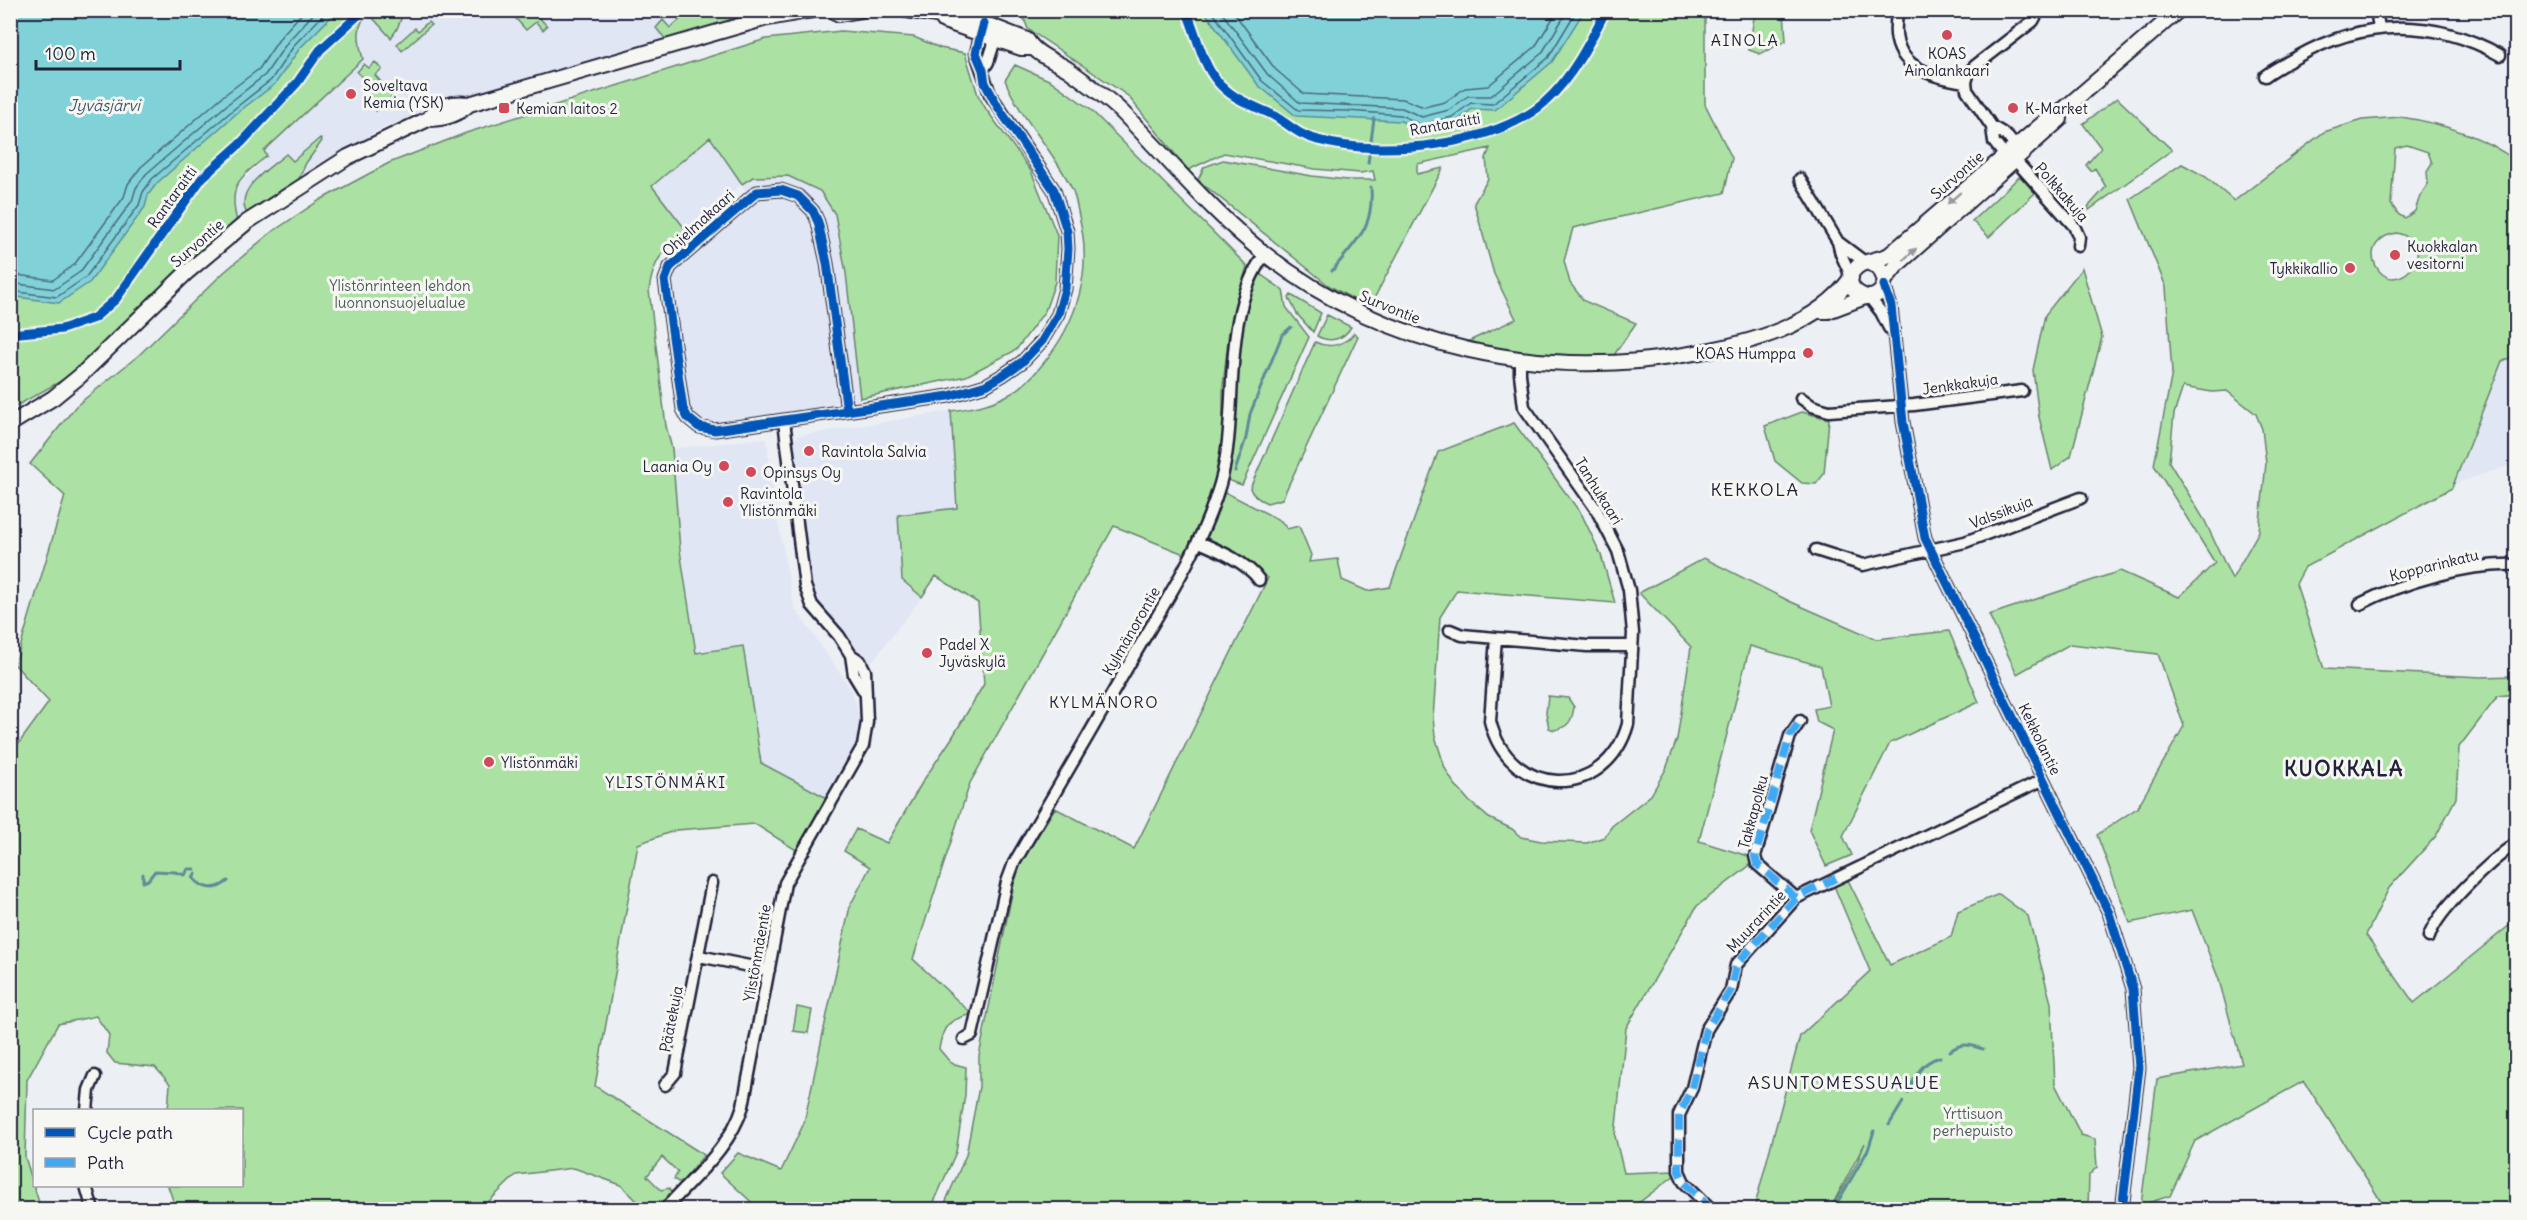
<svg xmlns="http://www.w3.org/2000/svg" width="2527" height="1220" viewBox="0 0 2527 1220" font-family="Delius,sans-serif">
<rect width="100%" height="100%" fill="#eceff3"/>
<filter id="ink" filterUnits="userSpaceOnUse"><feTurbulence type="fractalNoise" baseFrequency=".0167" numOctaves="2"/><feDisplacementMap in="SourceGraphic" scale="12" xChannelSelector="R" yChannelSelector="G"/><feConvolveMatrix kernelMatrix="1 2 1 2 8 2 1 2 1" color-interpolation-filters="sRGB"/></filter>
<g filter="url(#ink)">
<!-- built -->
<path fill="#e0e6f4" d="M370,11H781L518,85L444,103L378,130L237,222L232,201L234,189L267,157L264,151L363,59L358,42L362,18Z
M710,136L742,184L753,177L788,176L820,191L835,214L846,273L860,398L856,401L835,404L824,409L715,424L703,423L692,414L687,404L669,277L670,272L753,200L741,185L686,230L651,186Z
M2516,358V463L2454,484L2502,361Z
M951,411L957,508L902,580L922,597L874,659L865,665L858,650L821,608L815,596L810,579L793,442L798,436Z
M766,438L778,523L794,607L851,689L861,719L854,749L827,798L761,763L743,646L696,654L695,647L675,508L672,449Z"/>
<!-- green -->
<path fill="#ace1a4" stroke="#678270" stroke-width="1.5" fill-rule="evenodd" d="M382,10L404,11L397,29L391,38L373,18Z
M337,11H370C355,24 358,41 363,59L264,151L267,156C238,179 228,185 237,222L200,251L77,372L11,409V264L136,199Z
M509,11H518L524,17L533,11L547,26L543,30L536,22L526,30Z
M690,11H695L700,15L703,12L706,15L711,11H781L668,42L656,28L663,20L670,28Z
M998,11H1705V104L1732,158L1724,193L1573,228L1564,261L1570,283L1584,301L1636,323L1612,358L1521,352L1465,343L1516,319L1494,274L1474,203L1488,179L1486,158L1490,148L1417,164V174L1443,168L1369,308L1328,285L1198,180L1204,167L1223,160L1312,176L1347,180H1375L1373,171L1360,173L1315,169L1224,153L1188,170L1128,96L1028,29L1023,16Z
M1755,11H1784L1786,41L1760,54L1749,50Z
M428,22L431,25L402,51L397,44L415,28L418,31Z
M841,31L914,37L940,48L965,53L978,95L986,109L1031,171L1057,235L1055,282L1045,311L1016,350L966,376L860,398L846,273L835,214L820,191L788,176L753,177L742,184L710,137L652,186L686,230C663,252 654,257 649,290L666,426L672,449L680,550L696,653L743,646L761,763L827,798L796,850L755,824L676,830L638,844L595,1086L704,1155L683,1181L678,1182L674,1179L678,1172L662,1157L647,1176L661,1190L669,1188L672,1193L655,1209H637L641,1205L621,1185L574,1168L516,1175L481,1209H176L168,1186H242V1110H168L170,1084L155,1067L115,1063L107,1053L109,1035L96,1016L58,1024L27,1080L25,1157L41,1209H19L10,1195L11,754L49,702L15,665L65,496L30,464L76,406L139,355L222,274L269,234L320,200L389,163L466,133L766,39Z
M375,62L382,69L375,75L393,96L376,111L375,108L380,104L377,100L371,104L365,98L373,91L369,86H374V83L371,80L367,83L357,72L364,64L369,68Z
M1015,65L1051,81L1090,109L1247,266L1229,331L1223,386V441L1215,482L1193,539L1184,554L1114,526L970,783L913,959L972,1014C949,1020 943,1024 939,1049L951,1063L966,1067L965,1095L956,1152L931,1209H759L720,1173L738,1153L781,1171L804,1123L850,906L870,867L844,851L856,829L887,843L923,781L952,738L984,684L978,603L936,576L922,597L902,580L898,515L957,508L951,411C971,408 990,405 1008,395C1021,389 1033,376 1042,365C1078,322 1093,270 1079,216C1077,207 1076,197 1072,189C1054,150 1021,120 1005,80Z
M2117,98L2172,150L2089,210L2088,207L2106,187L2095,168L2091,171L2086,165L2101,148L2083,124Z
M2401,117C2441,123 2483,136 2516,161V358L2502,361L2452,488L2305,567L2296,584L2324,669L2481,677L2516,676V694L2498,696L2459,747L2456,798L2436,836L2389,888L2366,935L2414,1003L2516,920V1209H2386L2304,1081L2195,1141L2170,1196L2141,1205L2157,1079L2242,1064L2219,980L2192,910L2130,923L2097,835L2137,808L2184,726L2158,654L2070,644L2017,674L1989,615L2120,571L2179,597L2215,563L2154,465L2172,373L2166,287L2130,199L2182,164L2206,177L2234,201L2324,132L2362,120ZM2407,145L2428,152L2432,163L2427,171L2428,184L2420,196L2415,211L2405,218L2399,215L2391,204L2395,148ZM2397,233C2445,246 2395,302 2376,266C2367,249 2380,235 2397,233ZM2183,387L2212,392L2227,391L2256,414L2262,429L2266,463L2259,531L2232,579L2205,521L2169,462L2174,414Z
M320,138L322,141L306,163L298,181L250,213L246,212C235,188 270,168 286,154L293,161Z
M2020,176L2035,193L1989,237L1972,221Z
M2082,268L2102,337L2071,456L2052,470L2039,417L2033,370L2045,315Z
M1260,274L1283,290L1286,307L1309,337L1242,485L1225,479C1232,416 1232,331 1260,274Z
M1291,295L1321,313L1313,332L1297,314L1289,298Z
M1327,315L1351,327C1343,340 1330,343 1317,336Z
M1354,333L1358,336L1282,499L1267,503C1260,500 1252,496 1250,488L1315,342C1329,349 1345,345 1354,333Z
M1802,412L1829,419L1824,474L1816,484L1802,483L1775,461L1765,426Z
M1514,423L1582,515L1601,555L1615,603L1457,590L1440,617L1433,718L1435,736L1445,768L1453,782L1469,801L1489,818L1512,829L1521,837L1541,841L1587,843L1604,837L1612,826L1651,795L1666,769L1677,739L1691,647L1639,593L1704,558L1789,601L1876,639L1949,631L1979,702L1890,743L1843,836L1852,855L1826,866L1809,830L1833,730L1817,722L1814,709L1829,706L1821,666L1750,646L1699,841L1751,857L1749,866L1697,906L1626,1028L1615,1136L1624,1173L1675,1171V1175L1636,1205L1639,1209L942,1210L966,1155L979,1087V1056L1014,884L1021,863L1055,808L1134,849L1268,578L1206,539L1225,492L1281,521L1287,529L1299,526L1311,555L1309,562L1338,559L1342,580L1367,591L1390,587L1438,452Z
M1548,696L1568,698L1574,707C1572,721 1569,727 1554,730L1549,728L1546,713Z
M1848,880L1890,965L1951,937L1958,911L1999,894L2028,916L2051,1003L2055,1084L2081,1135L2095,1139L2097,1167L2089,1175L2088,1209H1831L1857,1163L1865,1143L1830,1209H1754L1800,1036L1870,971L1834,886Z
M797,1007L812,1010L808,1033L793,1031Z"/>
<!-- water -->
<path fill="#81d2d8" stroke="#5b8c99" stroke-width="1.5" d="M11,10H337V11L300,48L275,84L237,113L157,183L148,195L145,207L90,282L59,303L11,296Z
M1204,11H1584L1552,62L1495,110L1472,109L1455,123L1419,131L1401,121L1296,116L1258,85Z"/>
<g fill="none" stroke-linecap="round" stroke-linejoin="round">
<!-- shore -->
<path stroke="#48687a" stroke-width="1.5" d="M1211,10L1262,81L1298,110L1348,111L1401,115L1421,125L1452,117L1471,103L1493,104L1548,58L1577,10
M1220,10L1268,75L1300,103L1402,108L1422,117L1449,110L1468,96H1491L1542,53L1568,10
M1232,10L1275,69L1304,94L1403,99L1424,107L1445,102L1465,88L1488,86L1535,47L1558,10
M10,274L53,280L74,265L124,197L128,184L141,167L223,96L259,69L282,35L305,10
M10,283L55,289L80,272L132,201L136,188L146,174L229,103L265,75L289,40L317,10
M10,291L57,297L86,277L139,205L143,192L152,179L234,109L271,80L295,44L328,10"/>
<!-- stream -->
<path stroke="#5b8c99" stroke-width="3" d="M1368,163L1374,119
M1332,271C1356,240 1374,230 1371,187
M1235,471L1246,438L1250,414L1282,335L1291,327
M143,874V882L148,880L155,871L175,872L185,875L188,869H195
M196,874L193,878C204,890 216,891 228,881
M1950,1051C1962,1042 1970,1045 1983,1049
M1908,1093C1916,1075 1920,1063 1940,1057
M1889,1125L1903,1102
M1833,1210L1868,1150L1874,1131"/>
<defs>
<path id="minor" d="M1898,10C1886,63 1923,76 1966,82
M2376,10L2379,28
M983,70L988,62L997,34
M2265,76C2274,69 2286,63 2297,57C2363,19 2433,18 2500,55
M1992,127C2004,133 2015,140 2015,154
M2012,159L2004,155L1994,142L1992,127L1967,90L1966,82L1969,72L1975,66L2033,21L2039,10
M2015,160L2074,226L2079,237L2078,246
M1800,179L1838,242L1841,254L1851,276
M1838,242L1866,263
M1884,285L1891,306L1903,422L1925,538L2109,913L2133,989L2139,1068L2122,1210
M1869,297L1881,312L1889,328
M1801,398L1812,406L1829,411L1914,405L2022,391
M847,411L827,263L818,222L813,211L798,196L781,190L757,192L670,267L665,280L683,409L688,418L699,427L715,430L949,396L986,385L1003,375L1022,362L1042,341L1058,314L1065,289L1068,249L1067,231L1054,190L990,94L976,53L982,29
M1199,542C1218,550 1248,563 1259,580
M1816,550L1863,565L1965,542L2081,498
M2360,604C2403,582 2469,563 2516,565
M1450,630L1462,635L1587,646H1632
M1496,638L1490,721C1509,799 1606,802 1628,724L1633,633L1629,590L1618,551L1596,509L1524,407L1520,374V360
M851,655L854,675L865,693
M1796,898L1757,864L1755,856L1790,736L1800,721
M2429,937C2437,910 2492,860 2516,843
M699,956L769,970
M964,1039L972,1035L1007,882L1014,863C1055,793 1095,724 1135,654C1167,599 1202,546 1220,484C1241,412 1218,318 1265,254
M665,1085L675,1073L712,883
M87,1110L89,1090L95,1076
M86,1186L93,1210
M664,1210C694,1176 729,1150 743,1106L785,883L863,746L867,722L865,671L860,661L851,655L839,636L812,605L805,586L784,421
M1712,1210L1684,1182L1679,1171V1115L1692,1088L1706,1030L1731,990L1736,965L1796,898L2042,780"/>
<path id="major" d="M831,10L839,14L861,10
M906,10L941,16L944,21L1021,48H1032
M941,16L946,13L978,21L1027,40C1036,55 1055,61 1069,70C1087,83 1106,97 1122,112C1169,159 1212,213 1265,254C1387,349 1544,382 1695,353C1751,343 1817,326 1851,278
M428,119C439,105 451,102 469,104L763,19L813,10
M1869,263L1879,267L1885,280C1879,316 1833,286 1857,267C1865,260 1879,260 1889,255L2054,114L2064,109L2179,10
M1885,280L1897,265L2060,119
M1818,311H1828L1865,297
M10,424L53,398L80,376L186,273L247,222L348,157L428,119C444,119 457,115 469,104"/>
</defs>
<!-- minor casing -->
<use href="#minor" stroke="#22223b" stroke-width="15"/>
<!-- major casing -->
<use href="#major" stroke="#22223b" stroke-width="18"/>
<!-- minor -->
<use href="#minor" stroke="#f6f6f2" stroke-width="10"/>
<!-- major -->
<use href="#major" stroke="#f6f6f2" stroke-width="14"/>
<!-- quiet -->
<path stroke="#3fa9f5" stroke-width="8" stroke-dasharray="15 8" stroke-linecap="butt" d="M1796,898L1757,864L1755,856L1790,736L1800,721
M1712,1210L1684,1182L1679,1171V1115L1692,1088L1706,1030L1731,990L1736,965L1796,898L1836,878"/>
<defs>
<path id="cycleway" d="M1186,10C1196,32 1202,64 1217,81C1232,99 1250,104 1271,114C1288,123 1297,135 1318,140C1381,158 1496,146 1545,102C1572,78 1590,42 1606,10
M1884,285L1891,306L1903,422L1925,538L2109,913L2133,989L2139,1068L2122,1210
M10,334L62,329L94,318L116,299L202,178L242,142L297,83L320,50L364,10
M847,411L827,263L818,222L813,211L798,196L781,190L757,192L670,267L665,280L683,409L688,418L699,427L715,430L949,396L986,385L1003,375L1022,362L1042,341L1058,314L1065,289L1068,249L1067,231L1054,190L998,107L985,83L983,70L976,53L984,23"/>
</defs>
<!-- cycleway casing -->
<use href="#cycleway" stroke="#f6f6f2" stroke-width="13"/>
<!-- cycleway -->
<use href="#cycleway" stroke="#0057b8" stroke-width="9"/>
</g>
<!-- one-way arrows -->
<defs><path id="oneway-solid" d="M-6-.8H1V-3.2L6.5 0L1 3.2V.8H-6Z" transform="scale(1.5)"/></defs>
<g fill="#9797a0">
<use href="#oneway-solid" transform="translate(1954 198) rotate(139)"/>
<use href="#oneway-solid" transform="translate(1910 254) rotate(-42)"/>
</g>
</g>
<!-- markers -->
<g fill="#d1495b" stroke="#f6f6f2" stroke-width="2">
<circle cx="1947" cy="35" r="6"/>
<circle cx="351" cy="94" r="6"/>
<rect x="498" y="102" width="12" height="12" rx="3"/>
<circle cx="2013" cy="108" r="6"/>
<circle cx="2395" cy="255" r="6"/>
<circle cx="2350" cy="268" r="6"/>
<circle cx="1808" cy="353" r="6"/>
<circle cx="809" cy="451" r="6"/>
<circle cx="724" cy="466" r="6"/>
<circle cx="751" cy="472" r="6"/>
<circle cx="728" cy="502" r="6"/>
<circle cx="927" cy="653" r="6"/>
<circle cx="489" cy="762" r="6"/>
</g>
<g text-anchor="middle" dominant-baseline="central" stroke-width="6" stroke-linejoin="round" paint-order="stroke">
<!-- poi labels -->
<g font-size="15" fill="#22223b" stroke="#f6f6f2" text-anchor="start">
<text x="1947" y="53" text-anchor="middle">KOAS<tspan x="1947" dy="17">Ainolankaari</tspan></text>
<text x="363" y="85">Soveltava<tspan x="363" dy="17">Kemia (YSK)</tspan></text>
<text x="516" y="108">Kemian laitos 2</text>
<text x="2025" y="108">K-Market</text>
<text x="2407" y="246">Kuokkalan<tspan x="2407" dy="17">vesitorni</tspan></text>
<text x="2338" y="268" text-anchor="end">Tykkikallio</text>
<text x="1796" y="353" text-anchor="end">KOAS Humppa</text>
<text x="821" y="451">Ravintola Salvia</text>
<text x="712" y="466" text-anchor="end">Laania Oy</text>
<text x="763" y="472">Opinsys Oy</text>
<text x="740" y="493">Ravintola<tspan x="740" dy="17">Ylistönmäki</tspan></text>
<text x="939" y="644">Padel X<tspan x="939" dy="17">Jyväskylä</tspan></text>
<text x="501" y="762">Ylistönmäki</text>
</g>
<!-- street labels -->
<g font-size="15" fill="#22223b" stroke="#f6f6f2">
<text transform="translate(1445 124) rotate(-10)">Rantaraitti</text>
<text transform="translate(1957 175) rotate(-41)">Survontie</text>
<text transform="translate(2062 192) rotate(49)">Polkkakuja</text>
<text transform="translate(172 197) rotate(-54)">Rantaraitti</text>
<text transform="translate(698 223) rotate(-42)">Ohjelmakaari</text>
<text transform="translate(197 243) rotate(-41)">Survontie</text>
<text transform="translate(1390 307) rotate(22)">Survontie</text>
<text transform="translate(1960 384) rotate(-8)">Jenkkakuja</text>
<text transform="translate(1599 491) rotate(58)">Tanhukaari</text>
<text transform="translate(2001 512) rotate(-21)">Valssikuja</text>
<text transform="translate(2434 565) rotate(-14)">Kopparinkatu</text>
<text transform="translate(1131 631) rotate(-60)">Kylmänorontie</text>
<text transform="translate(2040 739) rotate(64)">Kekkolantie</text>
<text transform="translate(1753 812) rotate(-75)">Takkapolku</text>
<text transform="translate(1756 921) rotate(-47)">Muurarintie</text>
<text transform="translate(757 953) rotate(-80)">Ylistönmäentie</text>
<text transform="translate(671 1019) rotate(-79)">Päätekuja</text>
</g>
<!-- park labels -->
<g font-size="15" fill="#4b5b5a" stroke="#f6f6f2">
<text x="400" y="285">Ylistönrinteen lehdon<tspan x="400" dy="17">luonnonsuojelualue</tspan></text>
<text x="1973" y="1113">Yrttisuon<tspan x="1973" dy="17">perhepuisto</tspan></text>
</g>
<!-- neighbourhood labels -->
<g font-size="16" letter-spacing="1.5" fill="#22223b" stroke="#f6f6f2">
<text x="1745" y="40">AINOLA</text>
<text x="1104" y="702">KYLMÄNORO</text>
<text x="666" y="782">YLISTÖNMÄKI</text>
</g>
<!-- water labels -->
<g font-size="16" font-style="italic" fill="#3e576a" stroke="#f6f6f2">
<text x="104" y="105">Jyväsjärvi</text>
</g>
<!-- quarter labels -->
<g font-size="18" letter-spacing="1.5" fill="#22223b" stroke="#f6f6f2">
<text x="1755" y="489">KEKKOLA</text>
<text x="1844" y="1082">ASUNTOMESSUALUE</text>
</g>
<!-- district labels -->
<g font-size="21" font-weight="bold" letter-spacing="1.5" fill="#22223b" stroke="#f6f6f2">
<text x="2344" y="768">KUOKKALA</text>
</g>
</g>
<!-- margin -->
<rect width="2527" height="1220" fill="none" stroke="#f6f6f2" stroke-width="36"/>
<rect x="18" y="18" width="2491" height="1184" fill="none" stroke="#22223b" stroke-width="2" filter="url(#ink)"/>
<!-- legend -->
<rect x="33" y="1109" width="210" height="78" fill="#f6f6f2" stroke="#a1a1a9" stroke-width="1.5"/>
<rect x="45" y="1128" width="30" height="9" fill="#0057b8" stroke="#a1a1a9" stroke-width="1.5"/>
<text x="87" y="1139" font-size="18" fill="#22223b">Cycle path</text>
<rect x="45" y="1158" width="30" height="9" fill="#3fa9f5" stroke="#a1a1a9" stroke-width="1.5"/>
<text x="87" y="1169" font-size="18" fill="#22223b">Path</text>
<!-- scale -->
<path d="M36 60v9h144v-9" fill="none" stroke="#22223b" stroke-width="3"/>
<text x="45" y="60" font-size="18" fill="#22223b" stroke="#f6f6f2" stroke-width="4.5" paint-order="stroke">100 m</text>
</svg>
